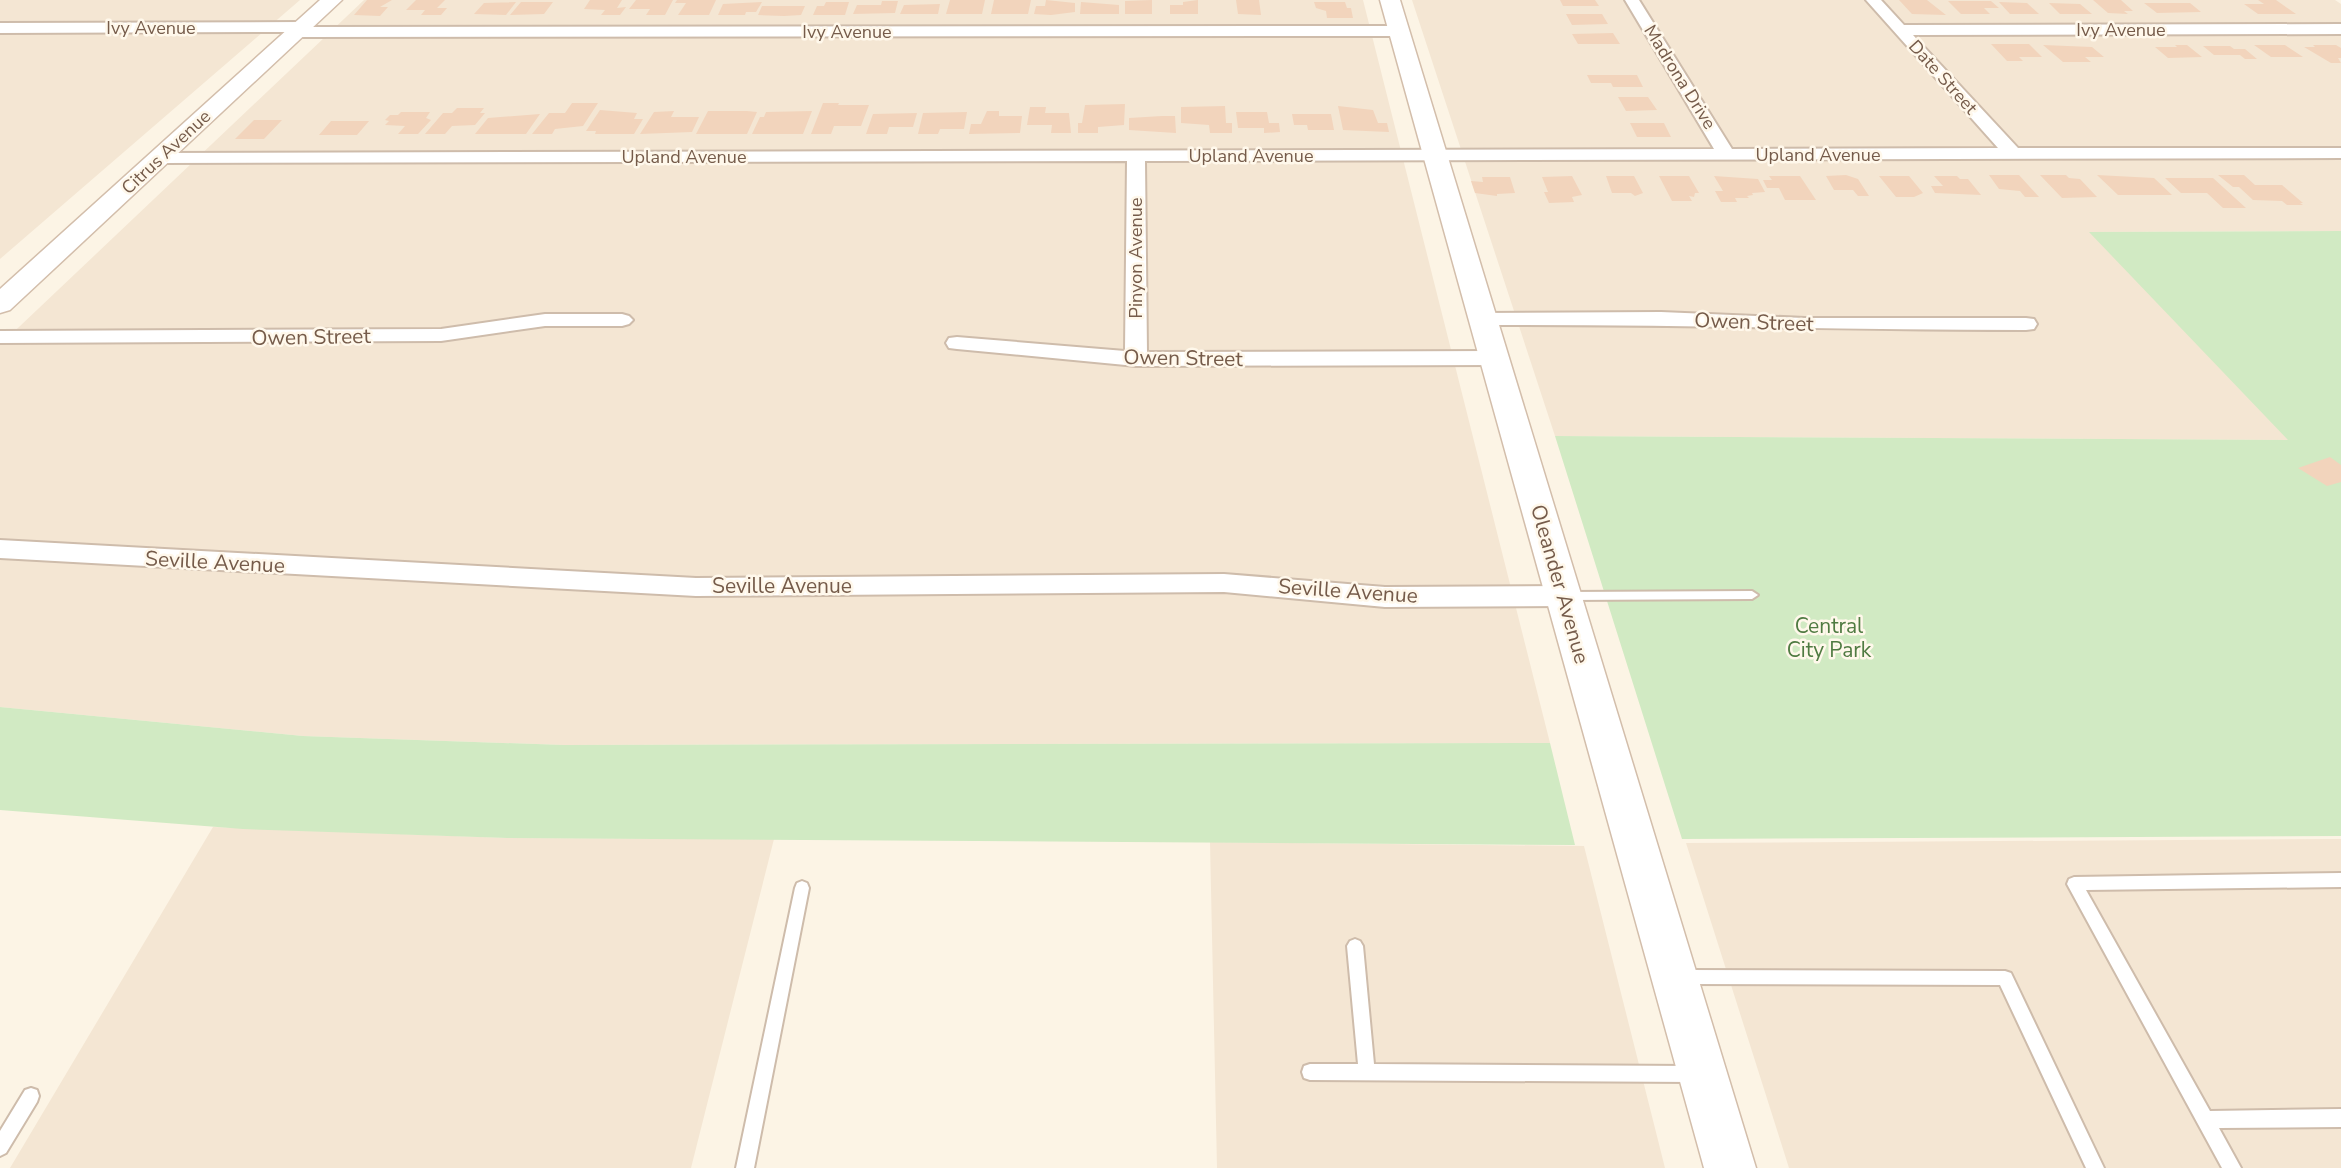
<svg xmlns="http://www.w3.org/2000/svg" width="2341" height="1168" viewBox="0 0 2341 1168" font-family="'Nunito Sans',sans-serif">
<rect width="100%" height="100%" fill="#fcf4e5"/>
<!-- residential -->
<path fill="#f4e6d3" d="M0,0H300L0,259Z
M364,0H1363L1550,743L564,745L303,736L0,707V345Z
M1412,0H2335L2341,4V231L2090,232L2289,440L1555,436Z
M213,827L507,838L774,839L691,1168H10Z
M2341,839V1168H1789L1686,843Z
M1210,842L1584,846L1665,1168H1217Z"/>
<!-- green -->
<path fill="#d1eac3" d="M2341,231V836L1682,839L1555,436L2288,440L2089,232Z
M0,707L303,736L564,745L1550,743L1575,845L507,838L243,829L0,810Z"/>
<!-- building -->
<path fill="#f2d4bc" d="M367,0H392L380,7H388L380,16L354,15Z
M416,0H445L437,8H447L441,15H421L425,10H406Z
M590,0H622L617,8L626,7L620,15H601L605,10L584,9Z
M636,0H673L665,15H646L650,9H629Z
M677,0H716L709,15H678L686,3H675Z
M950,0H985L982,14H946Z
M994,0H1031L1028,14H991Z
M1046,0L1075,3V12L1051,15L1034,14L1036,6H1045Z
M1152,0V14H1125V1Z
M1198,0V14H1170V5H1183V2Z
M1236,0H1259L1261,15L1238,14Z
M1560,0H1595L1599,6H1563Z
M1899,0H1927L1946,15L1912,14Z
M2093,0H2121L2133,11H2124L2128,14L2108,13Z
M2258,0H2276L2296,14H2258L2244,4H2264Z
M882,1H898L895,13L853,14L857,5H881Z
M1948,1H1991L1999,8H1984L1990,14H1961Z
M516,2L506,15L474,14L484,3Z
M521,2H553L544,14L510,15Z
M762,2L756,12H746L745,15H718L723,4Z
M826,2H849L845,15H813L817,6H824Z
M1081,2L1119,5V14H1080Z
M1314,2H1345L1347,8H1351L1353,18H1327L1326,11L1316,8Z
M1999,2L2027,3L2039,14H2010Z
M2049,3L2080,4L2092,14H2060Z
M2144,3H2190L2201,12L2157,13Z
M940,4L938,14H900L904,5Z
M762,6H805L801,15L784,16L758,15Z
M1566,14H1602L1608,24L1572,25Z
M1613,33L1620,44H1578L1572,34Z
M1991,44H2029L2042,57H2019L2023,61H2007Z
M2043,45L2092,47L2104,57H2085L2091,62H2063Z
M2175,45H2187L2202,57L2168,58L2155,47H2177Z
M2254,45H2285L2303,57H2271Z
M2313,45H2336L2341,48V58H2338L2341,63H2331L2304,47H2315Z
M2203,46H2230L2234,49H2245L2257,59H2245L2240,55H2214Z
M1587,75H1637L1643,87H1613L1611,83H1591Z
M1618,97H1648L1657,110L1626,111Z
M572,103H598L583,126L555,129L552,134H532L549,113H565Z
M823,103H839L838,105H869L861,126H834L831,134H811Z
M1125,104L1124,125L1098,127V133H1078V123H1082L1085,105Z
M1225,106L1226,123H1232V133H1210L1209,125L1181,123V107Z
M1338,106L1373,110L1378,123H1387L1389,132L1343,130Z
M1030,107H1046L1045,113H1069L1071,133H1051L1052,125H1027Z
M457,108H484L480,113H485L475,125L452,126L445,134H425L443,113H452Z
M600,110L637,113L634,119H643L634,134H595L596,131H586Z
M674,111L671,117H699L692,132L640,134L654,112Z
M708,111H747L757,112L747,134H696Z
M812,111L803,134H752L760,117H764L766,112Z
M987,111H999V116H1022L1020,133L969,134L971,124H981Z
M401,112H430L426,118L431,120L418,134H398L405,126L385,125L389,121L385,120L390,115H398Z
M967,112L964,129H940L938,134H918L923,113Z
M1236,112H1267L1269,123H1279L1280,132L1264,133V128H1238Z
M917,113L913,127H889L887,134H866L873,114Z
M540,114L526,134H475L488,118Z
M1292,114H1331L1334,130H1308L1307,125H1294Z
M1162,116H1175L1176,133L1129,130V118Z
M254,120H282L264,139H235Z
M331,121H369L357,135H319Z
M1630,123H1664L1671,137H1637Z
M1846,175L1858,179L1869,196H1858L1853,190H1834L1826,176Z
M1989,175H2019L2039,197H2025L2020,191L1999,189Z
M2040,175H2066L2069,178L2080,179L2097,197L2062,198Z
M2097,175L2154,178L2172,195H2118Z
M2218,175H2244L2255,185H2282L2303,203H2300L2303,205H2287L2282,201L2253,200L2239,187H2233Z
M1572,176L1582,195L1572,197L1574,202L1549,203L1544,192H1548L1542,177Z
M1606,176H1634L1643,193L1635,196L1631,193H1612Z
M1659,176H1689L1699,193H1695L1694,197L1689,196L1692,201H1672Z
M1714,176L1758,179L1765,192L1752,193L1753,195L1747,196L1749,198H1735L1737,202H1721L1715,191H1723Z
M1769,176H1800L1816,200H1785L1779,188H1767L1763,180H1772Z
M1879,176H1909L1923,193L1914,197H1896Z
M1934,176H1957L1960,179H1968L1981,195L1935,193L1931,186H1943Z
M1482,177H1510L1515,193L1497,194V196L1475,193L1471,181L1483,182Z
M2165,178H2213L2246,208H2223L2207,193H2181Z
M2330,457L2341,465V482L2327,486L2298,468Z"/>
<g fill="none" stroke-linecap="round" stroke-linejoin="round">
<defs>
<path id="lane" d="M1752,591L1758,595L1752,599L1568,600L1562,596L1568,592Z
M2341,873V887L2086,890L2210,1111L2341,1109V1127L2219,1128L2241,1168H2222L2067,884L2069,879L2074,877Z
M802,881L807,883L809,888L754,1168H736L795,888L797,883Z
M1355,939L1360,941L1363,946L1374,1064L1692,1066L1698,1068L1700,1074L1698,1080L1692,1082L1310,1080L1304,1078L1302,1072L1304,1066L1310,1064H1358L1347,946L1350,941Z
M1684,970L2005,971L2011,973L2104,1168H2086L2000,985L1684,984L1678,982L1676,977L1678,972Z
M31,1088L37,1090L39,1096L37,1102L6,1153L0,1156V1131L25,1090Z"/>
<path id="street" d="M1625,0H1639L1732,149L1998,148L1866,0H1881L1904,25L2341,24V34L1913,35L2018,148H2341V158L1145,161L1147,352L1494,351L1502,353L1505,358L1502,363L1494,365L1136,366L957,349L949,348L946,343L949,338L957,337L1125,351L1127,161L160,163L151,158L160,153L1714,149Z
M302,22L310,27L1399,26L1407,31L1399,36L296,37L288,32L0,33V23Z
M1661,312L1805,318H2026L2034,319L2037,324L2034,329L2026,330C1845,330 1663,324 1482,325L1475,323L1471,319L1475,315L1482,313Z
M545,314H622L629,316L633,320L629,324L622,326H545L441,341L0,343V331L441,329Z
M0,540L696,578L1224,574L1385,587L1564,586L1573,589L1577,596L1573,603L1564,606L1385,607L1224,592L696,596L0,558Z"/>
<path id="secondary" d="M320,0H342L10,310L0,313V289Z
M1380,0H1400L1756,1168H1704Z"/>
</defs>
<!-- lane casing -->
<use href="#lane" stroke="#cebcab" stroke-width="4"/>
<!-- street casing -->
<use href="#street" stroke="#cebcab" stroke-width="4"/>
<!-- secondary casing -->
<use href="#secondary" stroke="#d3beab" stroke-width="3"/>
<!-- lane -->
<use href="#lane" fill="#fff" fill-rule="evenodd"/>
<!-- street -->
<use href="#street" fill="#fff" fill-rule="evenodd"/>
<!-- secondary -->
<use href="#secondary" fill="#fff" fill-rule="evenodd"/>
</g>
<g text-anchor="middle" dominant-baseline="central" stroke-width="5" stroke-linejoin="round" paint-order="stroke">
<!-- far-street labels -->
<g font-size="18" fill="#755b4a" stroke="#fff8eb">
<text x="151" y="28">Ivy Avenue</text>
<text x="2121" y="30">Ivy Avenue</text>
<text x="847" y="32">Ivy Avenue</text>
<text transform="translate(1680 77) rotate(58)">Madrona Drive</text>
<text transform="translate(1943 77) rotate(48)">Date Street</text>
<text transform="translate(166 152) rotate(-43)">Citrus Avenue</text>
<text x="1818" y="155">Upland Avenue</text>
<text x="1251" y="156">Upland Avenue</text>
<text x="684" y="157">Upland Avenue</text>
<text transform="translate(1136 258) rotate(-90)">Pinyon Avenue</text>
</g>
<!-- street labels -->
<g font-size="21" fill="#755b4a" stroke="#fff8eb">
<text transform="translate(1754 322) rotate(2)">Owen Street</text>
<text transform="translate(311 337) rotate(-1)">Owen Street</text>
<text transform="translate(1183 358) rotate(1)">Owen Street</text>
<text transform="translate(215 562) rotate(3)">Seville Avenue</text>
<text transform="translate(1560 584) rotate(74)">Oleander Avenue</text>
<text x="782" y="586">Seville Avenue</text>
<text transform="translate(1348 591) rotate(4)">Seville Avenue</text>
</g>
<!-- park labels -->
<g font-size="21" fill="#507b42" stroke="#fff8eb">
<text x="1829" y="626">Central<tspan x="1829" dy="24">City Park</tspan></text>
</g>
</g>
</svg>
